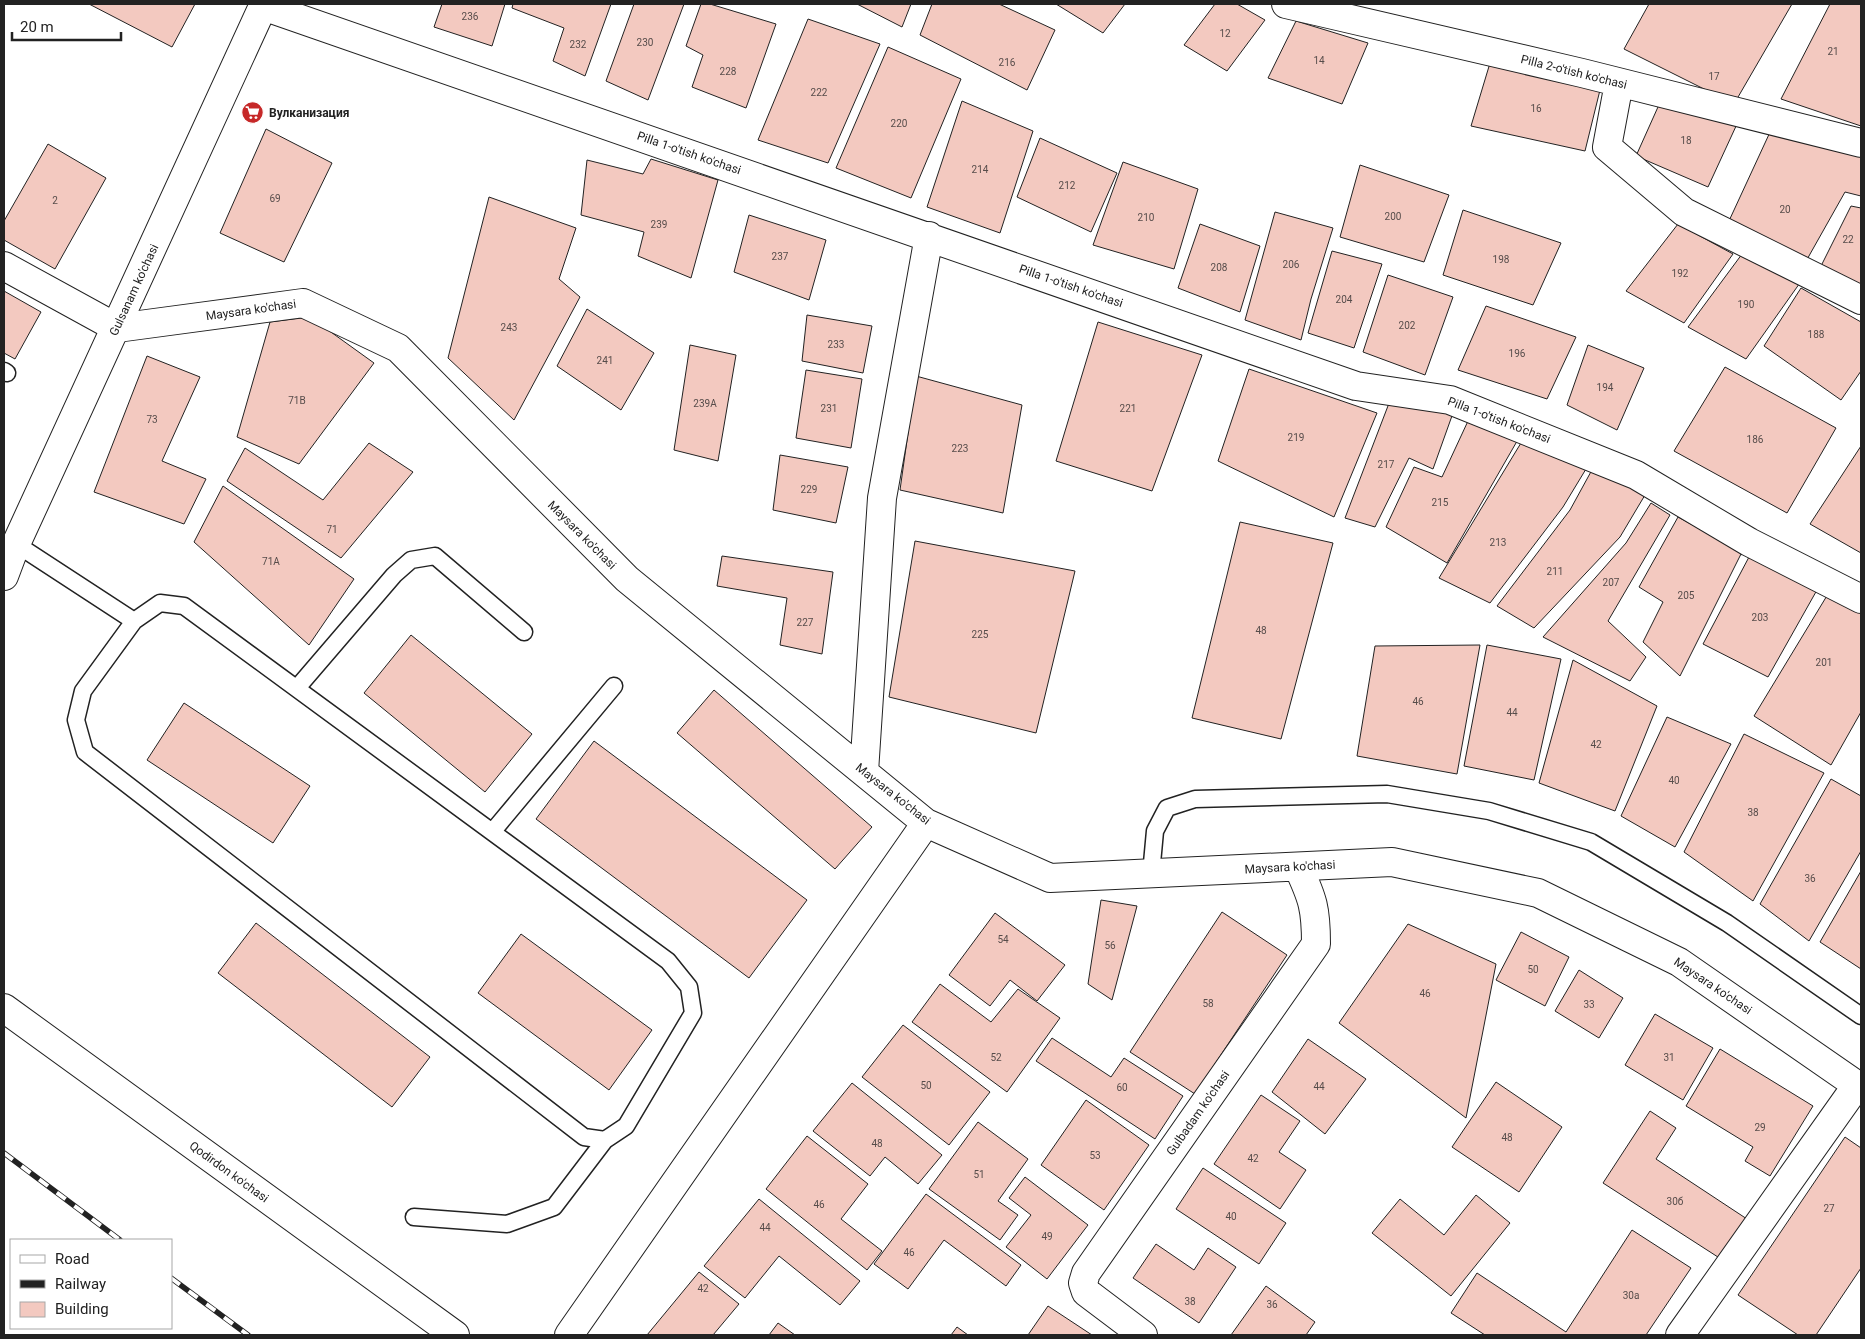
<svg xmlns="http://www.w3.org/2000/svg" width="1865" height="1339" viewBox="0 0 1865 1339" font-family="Roboto,sans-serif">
<rect width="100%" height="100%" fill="#fff"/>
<!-- building -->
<path fill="#f3c9c0" stroke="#222" d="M89,4H195L172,47Z
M442,4H505L492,46L434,27Z
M513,4H611L585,76L553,61L564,28L512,8Z
M634,4H684L648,100L606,81Z
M701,4H710L776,24L746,108L692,87L703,55L686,46Z
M857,4H911L902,27Z
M932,4H999L1055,30L1027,90L920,35Z
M1056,4H1125L1103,33Z
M1215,4H1237L1265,20L1227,71L1184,45Z
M1649,4H1792L1734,104L1624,49Z
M1830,4H1861V126L1781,99Z
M808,19L880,44L828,163L758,140Z
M1296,21L1368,43L1342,104L1268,78Z
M888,47L961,79L911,198L836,168Z
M1490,63L1600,90L1585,151L1471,126Z
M1662,98L1737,124L1708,187L1636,156Z
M962,101L1033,131L1000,233L927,207Z
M266,129L332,163L284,262L220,233Z
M1771,130L1861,153V196L1845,192L1805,263L1728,223Z
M1040,138L1117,173L1091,232L1017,197Z
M48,144L106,178L55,269L4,240V221Z
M651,159L718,180L691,278L638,256L644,232L581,215L587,160L643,174Z
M1123,162L1198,189L1174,269L1093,245Z
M1360,165L1449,195L1424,262L1340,237Z
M489,197L576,228L559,279L580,297L514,420L448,358Z
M1851,206L1861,208V287L1819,270Z
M1463,210L1561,243L1533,305L1443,275Z
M1275,212L1333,228L1311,299L1301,340L1245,320Z
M749,215L826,240L809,300L734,272Z
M1200,224L1260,246L1240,312L1178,288Z
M1678,224L1733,254L1684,323L1626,291Z
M1745,250L1802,280L1746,359L1688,327Z
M1332,251L1382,264L1354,348L1308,333Z
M1388,275L1453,297L1425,375L1363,352Z
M1801,288L1861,322V371L1841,400L1764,346Z
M4,291L41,312L15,359L4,353Z
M1486,306L1576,337L1547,399L1458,370Z
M587,309L654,353L621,410L557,366Z
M807,315L872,326L863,373L802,361Z
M310,317L374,363L299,464L237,437L270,322Z
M1098,322L1202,355L1152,491L1056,461Z
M690,345L736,355L718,461L674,450Z
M1588,345L1644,368L1617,430L1567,405Z
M147,356L200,377L162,461L206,479L184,524L94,492Z
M1725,367L1836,428L1787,513L1674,451Z
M1249,369L1377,413L1334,517L1218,461Z
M806,370L862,379L851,448L796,438Z
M916,376L1022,405L1003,513L900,490Z
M1391,398L1453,413L1433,469L1409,458L1375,527L1345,518Z
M1468,421L1520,436L1447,563L1386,527L1414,467L1442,477Z
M1524,438L1586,469L1563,507L1490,603L1439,578Z
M369,443L413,472L341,558L227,481L245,448L323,500Z
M1861,446V553L1810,524Z
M780,455L848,467L836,523L773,510Z
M1593,468L1645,495L1620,537L1534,628L1497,606L1570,510Z
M223,486L354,579L309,645L194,542Z
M1651,503L1670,515L1608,621L1646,657L1630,681L1543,637L1626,543Z
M1678,517L1742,552L1680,676L1643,642L1663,602L1639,587Z
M1240,522L1333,543L1281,739L1192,718Z
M915,541L1075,571L1036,733L889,697Z
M722,556L833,572L822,654L780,645L787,598L717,586Z
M1749,557L1817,590L1768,677L1703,644Z
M1828,594L1861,612V712L1831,765L1754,716Z
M411,635L532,734L485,792L364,693Z
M1480,645L1457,774L1357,756L1375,646Z
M1487,645L1561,659L1534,780L1464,766Z
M1573,660L1657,706L1615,811L1539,783Z
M714,690L872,827L835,869L677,733Z
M184,703L310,786L273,843L147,760Z
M1667,717L1731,744L1675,847L1621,816Z
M1744,734L1824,773L1753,901L1684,852Z
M594,741L807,900L749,978L536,819Z
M1831,779L1861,796V851L1809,941L1760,904Z
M1861,871V969L1820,942Z
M1101,900L1137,906L1112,1000L1088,984Z
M1222,912L1287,955L1195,1094L1130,1052Z
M995,913L1065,965L1037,1001L1010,980L990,1006L949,975Z
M256,923L430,1057L392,1107L218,973Z
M1408,924L1496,964L1466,1118L1339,1023Z
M1521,932L1569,957L1545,1006L1496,980Z
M521,934L652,1030L609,1090L478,993Z
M1579,970L1623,998L1599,1038L1555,1011Z
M940,984L991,1022L1018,989L1060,1018L1007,1092L912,1022Z
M1655,1014L1713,1048L1683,1100L1625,1065Z
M903,1025L990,1092L949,1145L862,1077Z
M1052,1038L1111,1077L1124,1058L1183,1096L1155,1139L1036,1061Z
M1308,1039L1366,1079L1325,1134L1272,1092Z
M1720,1049L1813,1106L1770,1176L1745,1161L1753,1147L1686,1106Z
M1496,1082L1562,1127L1519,1192L1452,1147Z
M852,1083L942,1155L918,1184L885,1157L870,1176L813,1131Z
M1261,1095L1300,1121L1279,1152L1306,1170L1280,1209L1214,1164Z
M1086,1100L1149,1145L1104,1210L1041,1165Z
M1650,1111L1676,1128L1656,1159L1747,1219L1721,1259L1603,1183Z
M978,1122L1028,1159L998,1201L1018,1215L1000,1240L929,1189Z
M807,1136L868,1184L841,1219L882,1251L867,1270L766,1189Z
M1845,1137L1861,1148V1268L1816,1335H1798L1738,1295Z
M1203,1168L1286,1223L1259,1264L1176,1209Z
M1025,1177L1088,1225L1047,1279L1006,1247L1031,1215L1009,1198Z
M926,1194L1021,1265L1006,1286L944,1240L908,1289L874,1264Z
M1476,1195L1510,1223L1451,1296L1372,1233L1400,1199L1444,1235Z
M759,1199L860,1281L840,1305L779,1256L745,1298L704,1266Z
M1632,1230L1691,1268L1646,1335H1485L1451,1313L1477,1273L1566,1332Z
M1156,1244L1194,1270L1208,1248L1236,1267L1199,1323L1133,1278Z
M699,1272L739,1304L713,1335H647Z
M1266,1286L1315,1322L1306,1335H1231Z
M1048,1306L1092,1335H1028Z
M778,1323L795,1335H769Z
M957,1327L968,1335H951Z"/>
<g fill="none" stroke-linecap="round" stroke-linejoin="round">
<defs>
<path id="service" d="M4,371L7,373
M16,544L134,621
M160,603L184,606L668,961L689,987L693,1013L626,1126L605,1140L584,1137L85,752L76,720L83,691L134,621Z
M297,688L394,575L411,560L435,556L524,632
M493,831L614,686
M1151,874L1155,831L1167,808L1195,799L1387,794L1489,811L1591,842L1727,923L1861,1016
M414,1217L507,1224L554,1207L605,1140"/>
<path id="minor" d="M1286,4L1582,73L1861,143
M263,6L1356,386L1450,400L1636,475L1749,542L1861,599
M1619,83L1607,147L1684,212L1861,300
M4,266L117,328L303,303L398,348L627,579L926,823L1050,878L1392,862L1538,893L1679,962L1861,1088
M864,772L882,498L929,236
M4,1008L455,1335
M569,1335L926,823
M1143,1335L1086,1292L1083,1283L1086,1273L1316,944C1316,909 1313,899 1298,867
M1680,1335L1857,1085"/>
<path id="secondary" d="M4,576L16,544L264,4"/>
</defs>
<!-- service casing -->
<use href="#service" stroke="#222" stroke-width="19"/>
<!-- minor casing -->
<use href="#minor" stroke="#222" stroke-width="30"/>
<!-- secondary casing -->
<use href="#secondary" stroke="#222" stroke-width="30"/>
<!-- service -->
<use href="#service" stroke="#fff" stroke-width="16"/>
<!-- minor -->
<use href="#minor" stroke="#fff" stroke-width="28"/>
<!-- secondary -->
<use href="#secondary" stroke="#fff" stroke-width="28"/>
<defs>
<path id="rail" d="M4,1153L120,1240
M171,1278L248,1335"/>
</defs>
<!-- rail casing -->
<use href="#rail" stroke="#222" stroke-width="5.5"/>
<!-- rail -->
<use href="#rail" stroke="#fff" stroke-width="4" stroke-dasharray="11" stroke-linecap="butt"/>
</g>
<!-- icons -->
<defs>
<symbol id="supermarket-disc" viewBox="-11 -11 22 22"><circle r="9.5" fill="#c62828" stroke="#fff"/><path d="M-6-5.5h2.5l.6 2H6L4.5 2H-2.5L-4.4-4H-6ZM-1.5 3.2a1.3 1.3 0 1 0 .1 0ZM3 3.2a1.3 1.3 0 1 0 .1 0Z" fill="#fff"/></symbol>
</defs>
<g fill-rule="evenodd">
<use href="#supermarket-disc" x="240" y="100" width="25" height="25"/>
</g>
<g text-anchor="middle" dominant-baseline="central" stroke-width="4" stroke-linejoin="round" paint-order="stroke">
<!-- number labels -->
<g font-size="10" fill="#564c4a">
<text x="470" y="16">236</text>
<text x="1225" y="33">12</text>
<text x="645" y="42">230</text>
<text x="578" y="44">232</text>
<text x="1833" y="51">21</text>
<text x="1319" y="60">14</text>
<text x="1007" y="62">216</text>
<text x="728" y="71">228</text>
<text x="1714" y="76">17</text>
<text x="819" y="92">222</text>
<text x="1536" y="108">16</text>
<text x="899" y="123">220</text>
<text x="1686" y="140">18</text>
<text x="980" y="169">214</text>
<text x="1067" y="185">212</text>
<text x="275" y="198">69</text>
<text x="55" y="200">2</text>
<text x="1785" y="209">20</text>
<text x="1393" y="216">200</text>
<text x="1146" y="217">210</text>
<text x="659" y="224">239</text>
<text x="1848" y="239">22</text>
<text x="780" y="256">237</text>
<text x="1501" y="259">198</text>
<text x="1291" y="264">206</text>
<text x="1219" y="267">208</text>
<text x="1680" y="273">192</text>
<text x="1344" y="299">204</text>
<text x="1746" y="304">190</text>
<text x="1407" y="325">202</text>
<text x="509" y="327">243</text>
<text x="1816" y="334">188</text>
<text x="836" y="344">233</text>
<text x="1517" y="353">196</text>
<text x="605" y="360">241</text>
<text x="1605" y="387">194</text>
<text x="297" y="400">71B</text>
<text x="705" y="403">239A</text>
<text x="829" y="408">231</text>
<text x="1128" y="408">221</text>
<text x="152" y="419">73</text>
<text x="1296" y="437">219</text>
<text x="1755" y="439">186</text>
<text x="960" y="448">223</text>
<text x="1386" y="464">217</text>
<text x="809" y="489">229</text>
<text x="1440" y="502">215</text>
<text x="332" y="529">71</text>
<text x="1498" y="542">213</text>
<text x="271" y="561">71A</text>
<text x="1555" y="571">211</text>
<text x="1611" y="582">207</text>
<text x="1686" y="595">205</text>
<text x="1760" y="617">203</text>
<text x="805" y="622">227</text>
<text x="1261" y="630">48</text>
<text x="980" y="634">225</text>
<text x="1824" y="662">201</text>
<text x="1418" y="701">46</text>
<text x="1512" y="712">44</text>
<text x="1596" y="744">42</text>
<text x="1674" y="780">40</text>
<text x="1753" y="812">38</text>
<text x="1810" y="878">36</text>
<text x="1003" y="939">54</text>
<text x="1110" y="945">56</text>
<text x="1533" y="969">50</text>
<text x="1425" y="993">46</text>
<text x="1208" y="1003">58</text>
<text x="1589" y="1004">33</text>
<text x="996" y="1057">52</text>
<text x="1669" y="1057">31</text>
<text x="926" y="1085">50</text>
<text x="1319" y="1086">44</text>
<text x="1122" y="1087">60</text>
<text x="1760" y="1127">29</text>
<text x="1507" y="1137">48</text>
<text x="877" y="1143">48</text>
<text x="1095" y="1155">53</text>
<text x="1253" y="1158">42</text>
<text x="979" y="1174">51</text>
<text x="1675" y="1201">30б</text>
<text x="819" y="1204">46</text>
<text x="1829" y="1208">27</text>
<text x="1231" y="1216">40</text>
<text x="765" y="1227">44</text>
<text x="1047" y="1236">49</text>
<text x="909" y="1252">46</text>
<text x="703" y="1288">42</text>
<text x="1631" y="1295">30a</text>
<text x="1190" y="1301">38</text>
<text x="1272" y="1304">36</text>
</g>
<!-- street labels -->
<g font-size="12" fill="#222" stroke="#fff">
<text transform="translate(1574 72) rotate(14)">Pilla 2-o'tish ko'chasi</text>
<text transform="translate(689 153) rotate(19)">Pilla 1-o'tish ko'chasi</text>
<text transform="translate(1071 286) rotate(19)">Pilla 1-o'tish ko'chasi</text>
<text transform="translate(134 290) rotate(-65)">Gulsanam ko'chasi</text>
<text transform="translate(251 310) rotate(-8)">Maysara ko'chasi</text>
<text transform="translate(1499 420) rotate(21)">Pilla 1-o'tish ko'chasi</text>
<text transform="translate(582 535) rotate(45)">Maysara ko'chasi</text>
<text transform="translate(893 794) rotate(38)">Maysara ko'chasi</text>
<text transform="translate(1290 867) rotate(-3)">Maysara ko'chasi</text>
<text transform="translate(1713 986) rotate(34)">Maysara ko'chasi</text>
<text transform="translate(1198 1113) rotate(-55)">Gulbadam ko'chasi</text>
<text transform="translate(229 1172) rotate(36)">Qodirdon ko'chasi</text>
</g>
<!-- poi labels -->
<g font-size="12" font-weight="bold" fill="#222" stroke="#fff" text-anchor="start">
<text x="269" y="113">Вулканизация</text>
</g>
</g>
<!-- border -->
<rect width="1865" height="1339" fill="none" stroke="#222222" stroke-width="10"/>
<!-- legend -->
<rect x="10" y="1239" width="162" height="90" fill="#ffffff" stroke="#a7a7a7"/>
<rect x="20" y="1255" width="25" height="8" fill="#ffffff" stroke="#a7a7a7"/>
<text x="55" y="1264" font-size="15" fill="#222222">Road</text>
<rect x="20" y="1280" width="25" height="8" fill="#222222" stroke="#a7a7a7"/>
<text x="55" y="1289" font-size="15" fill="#222222">Railway</text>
<rect x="20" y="1302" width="25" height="15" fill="#f3c9c0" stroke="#a7a7a7"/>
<text x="55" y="1314" font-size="15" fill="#222222">Building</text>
<!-- scale -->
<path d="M12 32v8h109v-8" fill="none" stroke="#222222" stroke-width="2.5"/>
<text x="20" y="32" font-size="15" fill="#222222" stroke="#ffffff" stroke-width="4" paint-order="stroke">20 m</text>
</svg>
